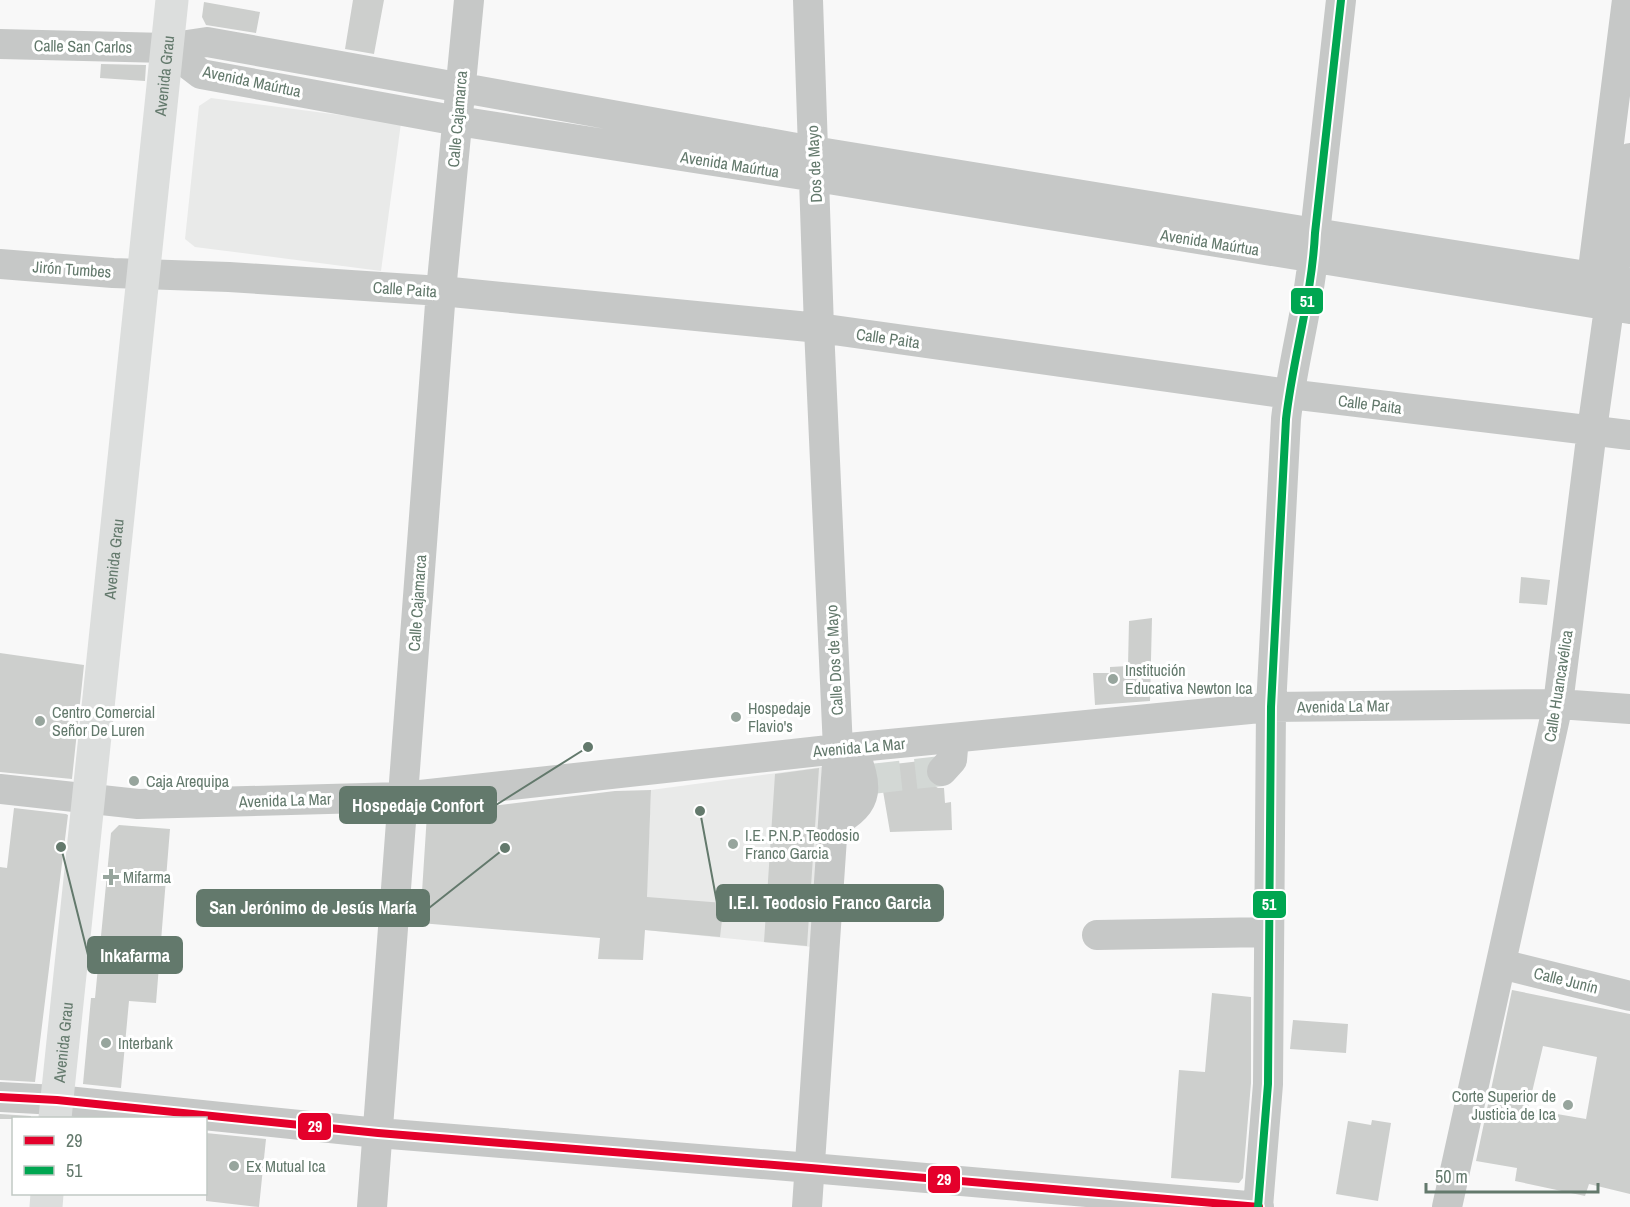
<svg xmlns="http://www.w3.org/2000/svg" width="1630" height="1207" viewBox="0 0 1630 1207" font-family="'Archivo Narrow',sans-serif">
<rect width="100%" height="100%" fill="#f8f8f8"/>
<!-- built -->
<path fill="#e9eae9" d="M211,98L401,123L381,271L195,247L185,239L199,106Z
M822,767L812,947L645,930L651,790Z"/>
<!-- building -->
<path fill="#cdcfcd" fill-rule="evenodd" d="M353,0H384L374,54L345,49Z
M204,2L260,12L256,33L206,25L202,17Z
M101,64L146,65L145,81L100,78Z
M1521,577L1550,580L1547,605L1519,603Z
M1152,618L1150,701L1095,705L1093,673H1110V667L1128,666L1129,621Z
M0,653L84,665L72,779L0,772Z
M929,760L925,768L926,777L931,784L938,788H944L945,803L951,802L952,830L890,832L883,791H880L877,766Z
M819,768L807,946L764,942L775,774Z
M651,790L647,897L724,903L720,937L645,930L643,960L598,959L600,938L420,923L427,814L615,791Z
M14,808L66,814L68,815L35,1082L0,1080V867L7,868Z
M119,825L170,829L156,1003L129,1001L121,1088L83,1084L91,998H95L111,833Z
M1512,990L1630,1014V1194L1589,1184L1585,1196L1515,1181L1517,1168L1476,1161ZM1543,1046L1597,1057L1586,1119L1528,1109Z
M1212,993L1251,997V1083L1243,1178L1239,1183L1171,1178L1179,1070L1205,1072Z
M1293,1020L1348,1024L1346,1053L1290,1049Z
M0,1114L31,1116V1119H0Z
M1372,1120L1391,1123L1378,1201L1336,1194L1348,1121L1371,1125Z
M206,1133L266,1139L259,1207L206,1201Z"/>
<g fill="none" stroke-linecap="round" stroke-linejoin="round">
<!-- minor-tunnel -->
<path stroke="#d3d8d5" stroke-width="30" stroke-dasharray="30 15" stroke-linecap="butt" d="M871,779L942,771"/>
<!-- minor -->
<path stroke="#c6c8c7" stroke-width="30" d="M0,44L167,48L207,42L813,151L1315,233L1630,283
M167,48L201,74L458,121L816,177L1630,309
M0,264L113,273L229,277L441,291L819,328L1289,394L1630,435
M1601,294L1592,277L1627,0
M942,771L952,760L954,738
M0,789L138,804L402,797L838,749L1271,707L1558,704L1630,709
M834,823C873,802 866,785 853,748
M1097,935L1269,932
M1501,964L1630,996
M0,1097L57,1100L378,1133L811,1168L1259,1207
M372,1207L441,291L469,0
M807,1207L838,749L819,328L808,0
M1258,1207L1268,1084L1271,707L1286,419C1293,357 1312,296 1315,233L1341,0
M1447,1207L1558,704L1592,430L1630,158"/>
<!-- major -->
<g stroke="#dcdedd" stroke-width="33">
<path id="s1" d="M55,1118L172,0"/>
<path d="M46,1207L47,1194"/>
</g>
<defs>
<path id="bus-1" d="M0,1097L57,1100L378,1133L811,1168L1259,1207"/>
<path id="bus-2" d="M1258,1207L1268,1084L1271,707L1286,419C1293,357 1312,296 1315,233L1341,0"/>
</defs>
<!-- bus-1 casing -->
<use href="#bus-1" stroke="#fff" stroke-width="12"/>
<!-- bus-2 casing -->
<use href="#bus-2" stroke="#fff" stroke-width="12"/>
<!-- bus-1 -->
<use href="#bus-1" stroke="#e4002b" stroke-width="8"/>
<!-- bus-2 -->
<use href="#bus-2" stroke="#00a651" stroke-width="8"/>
</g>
<!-- markers -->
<g fill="#97a59d" stroke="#fff" stroke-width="2">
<circle cx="1113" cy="679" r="6"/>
<circle cx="736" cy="717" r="6"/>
<circle cx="40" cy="721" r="6"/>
<circle cx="134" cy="781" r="6"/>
<circle cx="733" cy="844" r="6"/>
<path d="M108 868h6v6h6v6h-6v6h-6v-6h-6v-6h6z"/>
<circle cx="106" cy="1043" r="6"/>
<circle cx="1568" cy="1105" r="6"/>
<circle cx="234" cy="1166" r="6"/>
</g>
<g text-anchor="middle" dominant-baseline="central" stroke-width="6" stroke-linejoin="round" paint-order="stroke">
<!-- street labels -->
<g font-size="16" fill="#63796c" stroke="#fff">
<text transform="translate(83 46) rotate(1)">Calle San Carlos</text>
<text stroke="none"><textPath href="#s1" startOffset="1048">Avenida Grau</textPath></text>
<text transform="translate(252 81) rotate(12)">Avenida Maúrtua</text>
<text transform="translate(457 119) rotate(-85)">Calle Cajamarca</text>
<text transform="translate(730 164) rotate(9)">Avenida Maúrtua</text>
<text transform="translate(814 164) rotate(-93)">Dos de Mayo</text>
<text transform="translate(1210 242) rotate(9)">Avenida Maúrtua</text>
<text transform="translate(72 269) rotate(4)">Jirón Tumbes</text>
<text transform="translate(405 289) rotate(4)">Calle Paita</text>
<text transform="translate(888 338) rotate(8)">Calle Paita</text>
<text transform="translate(1370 404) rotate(7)">Calle Paita</text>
<text stroke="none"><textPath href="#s1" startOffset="562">Avenida Grau</textPath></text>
<text transform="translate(417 603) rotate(-86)">Calle Cajamarca</text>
<text transform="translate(834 660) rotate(-93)">Calle Dos de Mayo</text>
<text transform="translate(1558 686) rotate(-81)">Calle Huancavélica</text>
<text transform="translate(1343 706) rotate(-1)">Avenida La Mar</text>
<text transform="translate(859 747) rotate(-5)">Avenida La Mar</text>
<text transform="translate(285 800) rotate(-2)">Avenida La Mar</text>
<text transform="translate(1566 980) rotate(14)">Calle Junín</text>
<text stroke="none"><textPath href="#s1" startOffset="76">Avenida Grau</textPath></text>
</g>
<!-- poi labels -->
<g font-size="16" fill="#63796c" stroke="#fff" text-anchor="start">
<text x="1125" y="670">Institución<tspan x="1125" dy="18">Educativa Newton Ica</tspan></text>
<text x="748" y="708">Hospedaje<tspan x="748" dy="18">Flavio's</tspan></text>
<text x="52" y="712">Centro Comercial<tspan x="52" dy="18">Señor De Luren</tspan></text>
<text x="146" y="781">Caja Arequipa</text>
<text x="745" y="835">I.E. P.N.P. Teodosio<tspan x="745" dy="18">Franco Garcia</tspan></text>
<text x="123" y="877">Mifarma</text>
<text x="118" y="1043">Interbank</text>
<text x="1556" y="1096" text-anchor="end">Corte Superior de<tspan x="1556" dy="18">Justicia de Ica</tspan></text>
<text x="246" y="1166">Ex Mutual Ica</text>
</g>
</g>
<!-- callouts -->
<path fill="none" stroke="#63796c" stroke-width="2" d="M588 747L496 805M700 811L717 903M505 848L429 908M61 847L88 955"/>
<g fill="#63796c" stroke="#fff" stroke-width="2">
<circle cx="588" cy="747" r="6"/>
<circle cx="700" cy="811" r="6"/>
<circle cx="505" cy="848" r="6"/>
<circle cx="61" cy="847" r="6"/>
</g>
<g fill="#63796c" stroke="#63796c" stroke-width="2">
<rect x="340" y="787" width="156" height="36" rx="6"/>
<rect x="717" y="885" width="226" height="36" rx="6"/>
<rect x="197" y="890" width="232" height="36" rx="6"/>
<rect x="88" y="937" width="94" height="36" rx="6"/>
</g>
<g font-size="18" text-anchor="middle" font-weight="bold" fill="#fff">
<text x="418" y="812">Hospedaje Confort</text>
<text x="830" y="909">I.E.I. Teodosio Franco Garcia</text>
<text x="313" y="914">San Jerónimo de Jesús María</text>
<text x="135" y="962">Inkafarma</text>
</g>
<g stroke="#fff" stroke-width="2">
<rect x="1290" y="287" width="34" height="28" rx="6" fill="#00a651"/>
<rect x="1252" y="890" width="35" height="29" rx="6" fill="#00a651"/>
<rect x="297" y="1112" width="35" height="29" rx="6" fill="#e4002b"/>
<rect x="927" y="1165" width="34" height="29" rx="6" fill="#e4002b"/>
</g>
<g font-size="16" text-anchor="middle" font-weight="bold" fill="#fff">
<text x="1307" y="307">51</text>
<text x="1269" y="910">51</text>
<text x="315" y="1132">29</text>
<text x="944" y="1185">29</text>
</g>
<!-- legend -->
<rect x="12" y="1117" width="195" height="78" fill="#ffffff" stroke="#c1c9c4" stroke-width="1.5"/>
<rect x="24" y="1136" width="30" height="9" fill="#e4002b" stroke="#c1c9c4" stroke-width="1.5"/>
<text x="66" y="1147" font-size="18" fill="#63796c">29</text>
<rect x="24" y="1166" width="30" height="9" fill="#00a651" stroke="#c1c9c4" stroke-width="1.5"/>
<text x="66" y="1177" font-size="18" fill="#63796c">51</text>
<!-- scale -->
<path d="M1426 1183v9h172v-9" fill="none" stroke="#63796c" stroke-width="3"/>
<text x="1435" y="1183" font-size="18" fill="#63796c" stroke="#ffffff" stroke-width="4.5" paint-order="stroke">50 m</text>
</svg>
